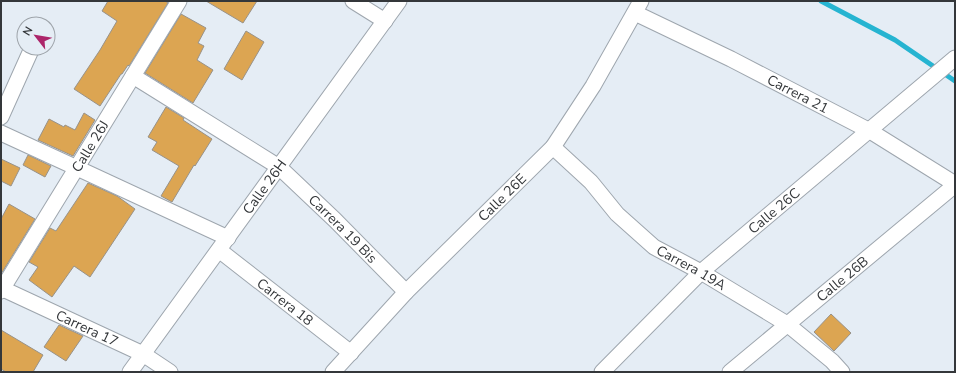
<svg xmlns="http://www.w3.org/2000/svg" width="956" height="373" viewBox="0 0 956 373" font-family="'Nunito Sans',sans-serif">
<rect width="100%" height="100%" fill="#e5edf5"/>
<g fill="none" stroke-linecap="round" stroke-linejoin="round">
<!-- stream -->
<path stroke="#26b4d1" stroke-width="5" d="M821,1L895,40L955,81"/>
</g>
<!-- building -->
<path fill="#dca552" stroke="#989289" d="M108,1H165L168,3L129,66L128,65L122,74H121L100,106L74,89L100,50L117,21L102,11Z
M206,1H257L243,23Z
M181,14L206,28L198,43L204,46L197,60L213,70L193,103L145,73Z
M246,31L264,42L242,80L224,69Z
M166,107L184,118L183,120L212,139L195,166L194,165L172,202L161,196L179,166L152,150L157,142L148,137Z
M84,113L95,120L73,156L38,140L49,119L64,127L65,125L75,130Z
M28,155L51,166L45,177L23,165Z
M1,159L20,168L11,186L1,181Z
M88,183L117,196L135,209L90,277L74,266L52,297L29,280L38,267L29,262L50,228L56,231Z
M9,204L35,219L1,274V219Z
M831,314L851,333L834,351L814,332Z
M59,325L83,336L66,361L44,347Z
M1,330L43,355L33,372H6L1,369Z"/>
<g fill="none" stroke-linecap="round" stroke-linejoin="round">
<defs>
<g id="street">
<path d="M353,1L385,21"/>
<path id="s1" d="M635,13L731,59L870,131L955,184"/>
<path id="s2" d="M133,76L279,167L335,220L406,292"/>
<path d="M1,117L32,48"/>
<path d="M1,133L77,168L228,238"/>
<path id="s3" d="M553,147L591,182L617,214L654,247L701,272L787,324L832,361L842,372"/>
<path id="s4" d="M219,250L351,353"/>
<path id="s5" d="M1,288L143,354L170,372"/>
<path id="s6" d="M1,291L179,1"/>
<path id="s7" d="M130,372L399,1"/>
<path id="s8" d="M333,372L406,292L553,147L593,86L641,1"/>
<path id="s9" d="M602,372L701,272L955,58"/>
<path id="s10" d="M730,372L955,185"/>
</g>
</defs>
<!-- street casing -->
<use href="#street" stroke="#9ea6ae" stroke-width="17"/>
<!-- street -->
<use href="#street" stroke="#fff" stroke-width="15"/>
</g>
<g text-anchor="middle" dominant-baseline="central" stroke-width="3" stroke-linejoin="round" paint-order="stroke">
<!-- street labels -->
<g font-size="14" fill="#34373a" stroke="#e5edf5">
<text stroke="none"><textPath href="#s1" startOffset="182">Carrera 21</textPath></text>
<text stroke="none"><textPath href="#s6" startOffset="170">Calle 26J</textPath></text>
<text stroke="none"><textPath href="#s7" startOffset="229">Calle 26H</textPath></text>
<text stroke="none"><textPath href="#s8" startOffset="243">Calle 26E</textPath></text>
<text stroke="none"><textPath href="#s9" startOffset="236">Calle 26C</textPath></text>
<text stroke="none"><textPath href="#s2" startOffset="261">Carrera 19 Bis</textPath></text>
<text stroke="none"><textPath href="#s3" startOffset="185">Carrera 19A</textPath></text>
<text stroke="none"><textPath href="#s10" startOffset="146">Calle 26B</textPath></text>
<text stroke="none"><textPath href="#s4" startOffset="84">Carrera 18</textPath></text>
<text stroke="none"><textPath href="#s5" startOffset="95">Carrera 17</textPath></text>
</g>
</g>
<!-- border -->
<rect width="956" height="373" fill="none" stroke="#34373a" stroke-width="4"/>
<!-- north arrow -->
<g transform="translate(36 36) rotate(301)"><circle r="19" fill="#e5edf5" stroke="#9ea4aa"/>
<path d="M0-3L7 15L0 10L-7 15Z" fill="#ac256a"/>
<text y="-6" font-size="11" font-weight="bold" text-anchor="middle" fill="#34373a">N</text>
</g>
</svg>
